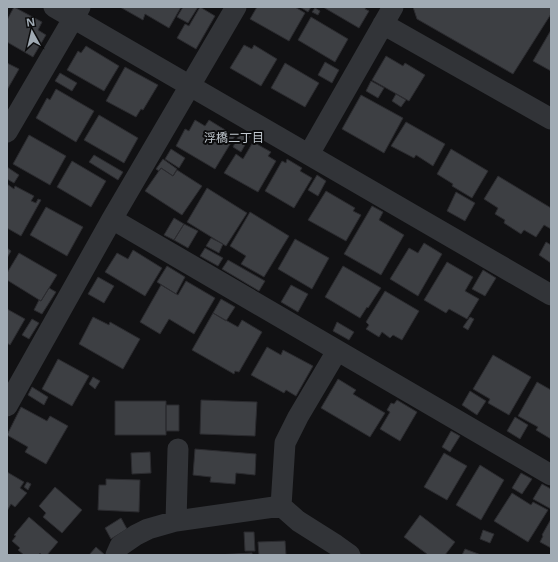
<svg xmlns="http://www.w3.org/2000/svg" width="558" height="562" viewBox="0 0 558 562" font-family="'Open Sans','Noto Sans JP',sans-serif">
<rect width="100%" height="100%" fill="#111113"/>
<!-- building -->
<path fill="#3d3f43" stroke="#2b2b2f" d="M14,7L42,22L38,30L46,35L33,57L7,42V20Z
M120,7H181L169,28L145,14L143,20Z
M183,7H198L188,23L177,17Z
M200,7L215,16L196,49L177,38L185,24L189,26Z
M257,7H295L305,13L289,41L250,19Z
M300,7H311L308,12Z
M323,7H366L365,9L369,11L359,28Z
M413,7H551V14L513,74L417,19Z
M315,8L320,11L318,15L312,12Z
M311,17L348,39L335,62L298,40Z
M551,30V71L533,61Z
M244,45L252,49L254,45L277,59L261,86L230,68Z
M86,46L119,66L104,91L67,70L78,51L81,53Z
M386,56L403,66L405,63L425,75L409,101L372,80Z
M325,62L339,70L332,83L318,75Z
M7,63L19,69L7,90Z
M285,63L319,83L305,107L271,88Z
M125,67L158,85L143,110L141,109L136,117L106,101Z
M60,73L77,83L72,91L55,81Z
M371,81L384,88L378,98L366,91Z
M56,89L94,111L76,142L36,118L47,98L50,100Z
M396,94L406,100L401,107L392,101Z
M361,95L403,118L384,153L342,129Z
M99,115L138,138L124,163L84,140Z
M195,120L205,126L209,120L235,136L215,169L176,146L185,129L189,131Z
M406,122L445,144L433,166L416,155L414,158L391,146Z
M241,131L250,136L241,152L233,147Z
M29,135L66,156L50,185L13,164Z
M253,142L271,152L268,156L276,161L258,192L224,173L236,154L243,159Z
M171,149L185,158L179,168L165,159Z
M451,149L488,171L472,198L452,186L453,184L437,174Z
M94,155L123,172L118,180L89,162Z
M163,159L177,169L173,176L161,168L159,171L156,169Z
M287,159L302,168L300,171L312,178L294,208L265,191L282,161L286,163Z
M72,161L106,181L91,207L57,187Z
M7,167L19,175L14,183L7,179Z
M161,168L173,176L177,170L202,186L182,215L145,191Z
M317,175L326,181L318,196L308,190Z
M498,176L551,208V229L544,225L536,237L524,230L521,234L504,223L505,220L495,214L498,208L484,199Z
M7,184L14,189L15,186L34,196L31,201L36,203L38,199L41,200L21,236L7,228Z
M207,188L247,213L226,246L187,222Z
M326,191L355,208L353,211L361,215L346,241L308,220Z
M456,192L475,203L465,221L447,211Z
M372,206L383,212L379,220L404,235L381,275L344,254Z
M46,207L83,227L67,256L30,235Z
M250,212L289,236L264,277L241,264L246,256L230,246Z
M174,218L184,224L174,240L164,235Z
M184,224L198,231L188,248L174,240Z
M211,238L223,244L219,253L206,246Z
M295,239L329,258L312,289L278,269Z
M546,242L551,245V263L539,255Z
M424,243L442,254L418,296L390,279L409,248L418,253Z
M7,248L11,251L7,258Z
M205,248L223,258L218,266L200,256Z
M133,250L162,268L145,296L105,272L117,253L128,259Z
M19,253L57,275L41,301L7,280V273Z
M228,260L265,281L259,291L222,269Z
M447,262L473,277L465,291L479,299L467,319L449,309L446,313L424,300Z
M167,266L185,277L176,294L157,282Z
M343,266L381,288L368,308L367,307L360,318L325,297Z
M483,270L496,278L485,296L472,289Z
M98,277L114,286L104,303L88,294Z
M186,281L215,298L194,334L169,319L160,334L140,322L161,285L178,295Z
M291,285L308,294L298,312L281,302Z
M49,288L56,292L42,314L34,310L39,300L41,301Z
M385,291L419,311L402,340L393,335L390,338L382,332L379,337L366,329L369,325L366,322Z
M221,299L235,307L226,321L213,313Z
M7,309L25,319L10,345L7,343Z
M213,313L238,327L242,320L262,332L239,372L235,371L234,374L192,350Z
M93,317L109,325L110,322L140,339L123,369L79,344Z
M470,317L474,319L468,330L463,327Z
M32,319L39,323L29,339L22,335Z
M337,322L354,332L349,340L333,331Z
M267,347L281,355L283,350L313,366L296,396L286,390L284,393L251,375Z
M493,355L531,377L509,415L488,403L490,399L473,389Z
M58,359L89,376L72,406L42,389Z
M93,377L100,381L95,389L89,384Z
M338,379L356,390L353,394L385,413L370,437L321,408Z
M537,382L551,390V439L536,430L538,427L518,416Z
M32,387L48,397L44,405L28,395Z
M470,391L486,401L477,415L462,405Z
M201,400L257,402L255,436L200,434Z
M397,400L417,412L400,441L380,429L390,412L387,410L391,403L394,404Z
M115,401H166V435H115Z
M166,405H179V431H166Z
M21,407L47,421L50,416L68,426L46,464L25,452L28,447L7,435Z
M515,417L528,425L520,439L507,431Z
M451,431L460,436L450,452L442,447Z
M195,449L256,454L255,475L236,473L235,484L210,482L211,477L193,475Z
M150,452L151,473L132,474L131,453Z
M444,453L467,466L447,500L424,487Z
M480,465L504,480L481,520L456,505Z
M7,472L24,482L20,488L27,493L15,507L11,504L7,511Z
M521,473L532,479L522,494L512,488Z
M106,479L140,480L139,512L98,510L99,485H106Z
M27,482L31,484L28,490L24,487Z
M542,484L551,489V509L533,499Z
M55,487L82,510L62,533L43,517L46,513L39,506Z
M512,493L531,505L533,502L548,510L528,542L494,521Z
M420,515L455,542L445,555H426L427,554L404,537Z
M29,517L58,542L47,555H42L40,553L38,555H24L18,550L20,548L12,541L16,536L14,535Z
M121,518L127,529L111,539L105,528Z
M551,519V548L540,542L543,536L542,535Z
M483,530L494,534L490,543L480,539Z
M244,532H254L255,551H245Z
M285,541L286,555H259L258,542Z
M96,547L105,555H89Z
M465,549L481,555H462Z
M252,553V555H216Z"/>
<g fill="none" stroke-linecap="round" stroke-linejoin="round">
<!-- street -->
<path stroke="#323438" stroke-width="21" d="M54,7L551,295
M383,24L551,119
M7,132L80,7
M309,154L393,7
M112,219L551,475
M7,406L112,219L236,7
M281,506L298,521L336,545L350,555
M176,521L178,449
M116,555L120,546L136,535L148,529L176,521L281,506L285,443L298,417L337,351"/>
</g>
<g text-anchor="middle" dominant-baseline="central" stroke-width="4" stroke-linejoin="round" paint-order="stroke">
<!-- neighbourhood labels -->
<g font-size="12" fill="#c2c9d0" stroke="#0c0c0d">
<text x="234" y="137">浮橋二丁目</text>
</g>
</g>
<!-- border -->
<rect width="558" height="562" fill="none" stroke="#a1abb4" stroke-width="16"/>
<!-- north arrow -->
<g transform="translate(32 32) rotate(352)" stroke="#0c0c0d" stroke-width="3" paint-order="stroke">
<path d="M0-3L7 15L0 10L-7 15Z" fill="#a1abb4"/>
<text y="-6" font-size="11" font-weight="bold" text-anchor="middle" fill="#a1abb4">N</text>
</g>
</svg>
